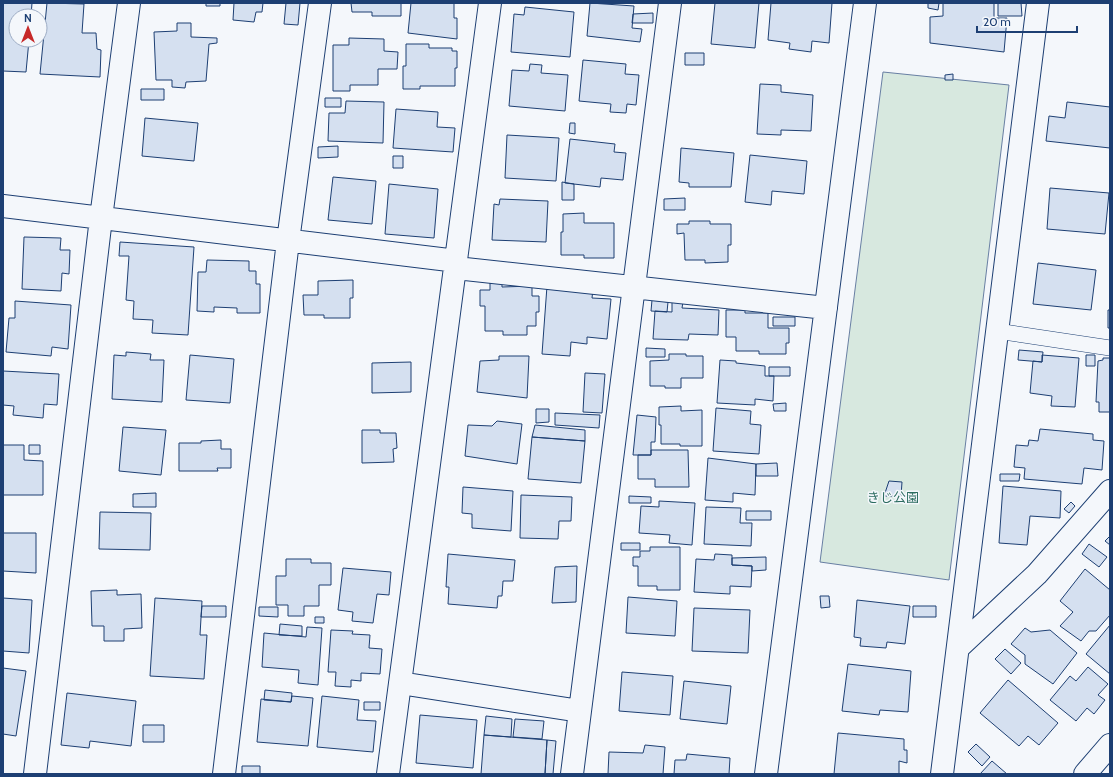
<svg xmlns="http://www.w3.org/2000/svg" width="1113" height="777" viewBox="0 0 1113 777" font-family="Cabin,'Noto Sans JP',sans-serif">
<rect width="100%" height="100%" fill="#f4f7fb"/>
<!-- green -->
<path fill="#d7e8df" stroke="#687fa3" d="M883,72L1009,85L949,580L820,562Z"/>
<!-- building -->
<path fill="#d5e0f0" stroke="#1d3f73" d="M3,3H32L31,16H16V40H29L26,72L3,71Z
M47,3L84,4L82,33H96L97,49L101,50L100,77L40,74Z
M206,3H220V6H206Z
M234,3H263L262,12H256L254,22L233,20Z
M286,3H300L298,25L284,24Z
M351,3H401V16H372V12H352Z
M411,3H454V18H457V39L408,33Z
M590,3L634,6L632,28L642,29L640,42L587,36Z
M715,3H759L755,48L711,44Z
M771,3H832L829,43L812,41L811,52L789,49L790,43L768,40Z
M928,3H939L938,10L928,8Z
M943,3H994V18H1007L1004,52L930,43V17L943,16Z
M998,3H1021L1022,16H998Z
M525,7L574,12L570,57L511,52L514,14L524,15Z
M653,13V23H632L633,14Z
M177,23H191V37L217,38V43L209,44L206,81L186,82L185,88L172,87V80H156L154,32L177,31Z
M349,38L384,39V51L398,52L397,69H378V85H350V91H333V45H349Z
M406,44H429V48H452V51H457V68H455V86H420V89H403V66H406Z
M685,53H704V65H685Z
M583,60L626,64L625,74L639,75L636,105L627,104L626,113L610,112L611,104L579,101Z
M530,64L542,65L541,73L568,75L565,111L509,106L512,70L529,71Z
M953,74V80H945V75Z
M760,84L781,85V92L813,95L811,131L781,130V135L757,134Z
M141,89H164V100H141Z
M325,98H341V107H325Z
M346,101L384,102L383,143L328,141L329,113H345Z
M1067,102L1110,107V148L1046,141L1049,116L1065,118Z
M396,109L438,112L437,127L455,128L453,152L393,148Z
M145,118L198,123L194,161L142,156Z
M570,123H575V134L569,133Z
M507,135L559,138L556,181L505,178Z
M570,139L615,144L614,152L626,153L623,180L601,178L600,187L565,183Z
M338,146V157L318,158V147Z
M681,148L734,153L731,187H689V183L679,182Z
M750,155L807,161L804,194L772,191L771,205L745,202Z
M393,156H403V168H393Z
M333,177L376,181L372,224L328,220Z
M562,182L574,184V200H562Z
M389,184L438,189L434,238L385,234Z
M1050,188L1109,193L1105,234L1047,229Z
M685,198V210H664V199Z
M500,199L548,201L546,242L492,240L494,204L499,205Z
M584,213V223H614V258H584V255H561V232H563V214Z
M689,221H710V224H731V245H728V262L705,263V260H685L684,233L677,234V224H689Z
M24,237L61,238L60,250H70L69,274L62,273L61,291L22,289Z
M120,242L194,247L188,335L152,333L153,320L133,319L134,301L126,300L129,256H119Z
M207,260L249,261V271H256V284H260V313H237V308L214,307V312L197,311L198,272H206Z
M1038,263L1096,270L1091,310L1033,304Z
M353,280V298H350V318H324V315H304L303,295H318V281Z
M490,283H502V287L532,286V296H539V312H536V326H527V335H503V331H485V306H480V290H490Z
M547,286L593,289L592,298L611,299L607,339L587,337V344L571,342L570,356L542,354Z
M652,300L668,302L667,312L651,311Z
M15,301L71,305L68,349L52,347L51,356L6,352L9,318H15Z
M672,302H683L682,308L719,310L718,335L689,334L688,340L653,339L655,311L672,312Z
M726,310H745V313H768V328H789V343H786V354H759V351H736V337H726Z
M1108,310H1110V328H1108Z
M773,317H795V326H773Z
M646,348L665,349V357H646Z
M1019,350L1043,352L1042,362L1018,360Z
M126,352L151,354L150,360H164L162,402L112,399L114,355L126,356Z
M669,354H686V356H703V378H681V388H665V386H650V361L669,360Z
M190,355L234,359L230,403L186,400Z
M1042,355L1079,358L1075,407L1051,406L1052,396L1030,393L1033,361L1042,362Z
M1086,355H1095V366H1086Z
M499,356H529L527,398L477,392L480,361L499,360Z
M1103,358H1110V412H1099V402H1096L1098,361L1103,360Z
M720,360L736,361V363L765,366V376H774L773,401L755,399V405L717,403Z
M411,362V392L372,393V363Z
M769,367H790V376H769Z
M3,371L59,374L57,405L44,404L43,418L13,415L14,406L3,405Z
M585,373L605,374L602,413L583,412Z
M786,403V411H774L773,404Z
M681,406V411L702,410V446H680V444H661V425H659V407Z
M716,408L751,411L750,424L761,425L759,454L713,451Z
M536,409H549V422L536,423Z
M555,413L600,415L599,428L555,425Z
M637,415L656,417L655,442H651V455H633Z
M497,421L522,424L517,464L465,456L468,425L492,426Z
M535,425L585,430V441L532,437Z
M123,427L166,430L161,475L119,471Z
M1040,429L1093,434V440L1104,441L1102,470L1084,468L1082,484L1024,479L1025,468L1014,467L1016,445L1028,446L1029,440L1038,441Z
M362,430H380V433H396L397,448L393,449L394,462L362,463Z
M532,437L585,441L581,483L528,479Z
M221,440V449H231V468H217L218,471H179V443H201V441Z
M3,445H24V460L43,461V495H3Z
M29,445H40V454H29Z
M651,450H688L689,487H655V479H638V455H651Z
M708,458L756,464L755,495L733,493V502L705,500Z
M777,463L778,476H756V464Z
M1000,474H1020L1019,481H1000Z
M889,481L902,482L901,496H884Z
M1003,486L1061,491L1060,518L1030,516L1027,545L999,543Z
M463,487L513,491L511,531L472,528V514L462,513Z
M156,493V507H133V494Z
M521,495L572,497L571,521H559L558,539L520,538Z
M629,496L651,497V503H629Z
M659,501L695,503L692,545L669,543L670,535L639,533L641,506L659,507Z
M1071,502L1075,506L1069,513L1064,509Z
M706,507L741,508L740,523H752L751,546L704,544Z
M746,511H771V520H746Z
M100,512L151,513L150,550L99,549Z
M3,533H36V573L3,571Z
M1110,536V545L1105,541Z
M621,543H640V550H621Z
M1089,544L1107,557L1099,567L1082,554Z
M650,547H680V590H657V586H638V566H633V557H640V551H650Z
M448,554L515,560L513,581H503L502,596H498L497,608L448,604L449,587H446Z
M715,554L732,555V565L752,566L751,587L730,586V594L694,592L696,559L714,560Z
M766,557V570L752,571V566L732,565V558Z
M286,559H311V563H331V585H319V606H304V616H288V605H276V576H286Z
M577,566L576,602L552,603L555,567Z
M343,568L391,572L389,595L377,594L373,623L352,621L353,612L338,610Z
M1085,569L1110,590V615L1096,631H1089L1081,641L1060,626L1073,612L1060,601Z
M117,590V595L141,594L142,628L124,629V641H104V626H92L91,591Z
M820,596H829L830,607L821,608Z
M628,597L677,601L675,636L626,633Z
M3,598L32,600L29,653L3,651Z
M155,598L202,601L200,635H207L204,679L150,676Z
M857,600L910,606L905,644L887,642L886,648L860,646L861,638L854,637Z
M202,606H226V617H201Z
M913,606H936V617H913Z
M259,607H278V617L259,616Z
M694,608L750,610L748,653L692,651Z
M315,617H324V623H315Z
M280,624L302,626V636L279,635Z
M1110,625V674L1086,654Z
M307,627L322,628L318,685L298,683L299,670L262,667L264,633L306,637Z
M1025,628L1031,632L1050,630L1077,653L1053,684L1025,664V655L1011,644Z
M331,630L353,631L352,634L370,635L369,648L382,649L380,674L361,673V681L351,680V687L335,686L336,672H328Z
M1005,649L1021,663L1011,674L995,659Z
M848,664L911,671L908,712L880,710L879,715L842,711Z
M1088,667L1108,684L1098,695L1105,700L1094,714L1087,708L1076,721L1050,700L1070,676L1076,681Z
M3,668L26,671L16,736L3,734Z
M622,672L673,676L670,715L619,711Z
M1008,680L1058,723L1039,745L1028,736L1019,746L980,713Z
M684,681L731,686L727,724L680,719Z
M265,690L292,693L291,702L264,700Z
M67,693L136,701L131,746L90,741L89,748L61,745Z
M292,696L313,698L308,746L257,742L261,699L291,702Z
M322,696L359,700L357,720L376,721L373,752L317,747Z
M364,702H380V710H364Z
M420,715L477,720L473,768L416,763Z
M486,716L512,719L511,737L484,735Z
M515,719L544,721L542,739L513,737Z
M143,725H164V742H143Z
M838,733L904,739V750H907V763L899,761V774H834Z
M484,735L547,740L545,774H481Z
M547,740L556,741L553,774H545Z
M976,744L990,757L982,766L968,752Z
M645,745L665,747L663,774H608L609,752L643,753Z
M687,754L730,758L729,774H674L675,760H686Z
M992,761L1007,774H980Z
M242,766H260V774H242Z"/>
<g fill="none" stroke-linecap="round" stroke-linejoin="round">
<defs>
<path id="lane" d="M997,331L1110,348"/>
<path id="street" d="M3,206L457,261
M456,268L826,308
M959,647L1037,574L1110,491
M400,683L580,711
M35,774L101,218L129,3
M224,774L288,241L320,3
M388,774L490,3
M572,774L670,3
M766,774L865,3
M942,774L1038,3
M1085,774L1110,745"/>
</defs>
<!-- lane casing -->
<use href="#lane" stroke="#1d3f73" stroke-width="16"/>
<!-- street casing -->
<use href="#street" stroke="#1d3f73" stroke-width="24"/>
<!-- lane -->
<use href="#lane" stroke="#f4f7fb" stroke-width="15"/>
<!-- street -->
<use href="#street" stroke="#f4f7fb" stroke-width="22"/>
</g>
<g text-anchor="middle" dominant-baseline="central" stroke-width="3" stroke-linejoin="round" paint-order="stroke">
<!-- park labels -->
<g font-size="13" fill="#2c6c60" stroke="#f4f7fb">
<text x="893" y="497">きじ公園</text>
</g>
</g>
<!-- border -->
<rect width="1113" height="777" fill="none" stroke="#1d3f73" stroke-width="8"/>
<!-- north arrow -->
<g transform="translate(28 28)"><circle r="19" fill="#f4f7fb" stroke="#9eadc5"/>
<path d="M0-3L7 15L0 10L-7 15Z" fill="#c62828"/>
<text y="-6" font-size="11" font-weight="bold" text-anchor="middle" fill="#1d3f73">N</text>
</g>
<!-- scale -->
<path d="M977 26v6h100v-6" fill="none" stroke="#1d3f73" stroke-width="2"/>
<text x="983" y="26" font-size="12" fill="#1d3f73" stroke="#f4f7fb" stroke-width="3" paint-order="stroke">20 m</text>
</svg>
